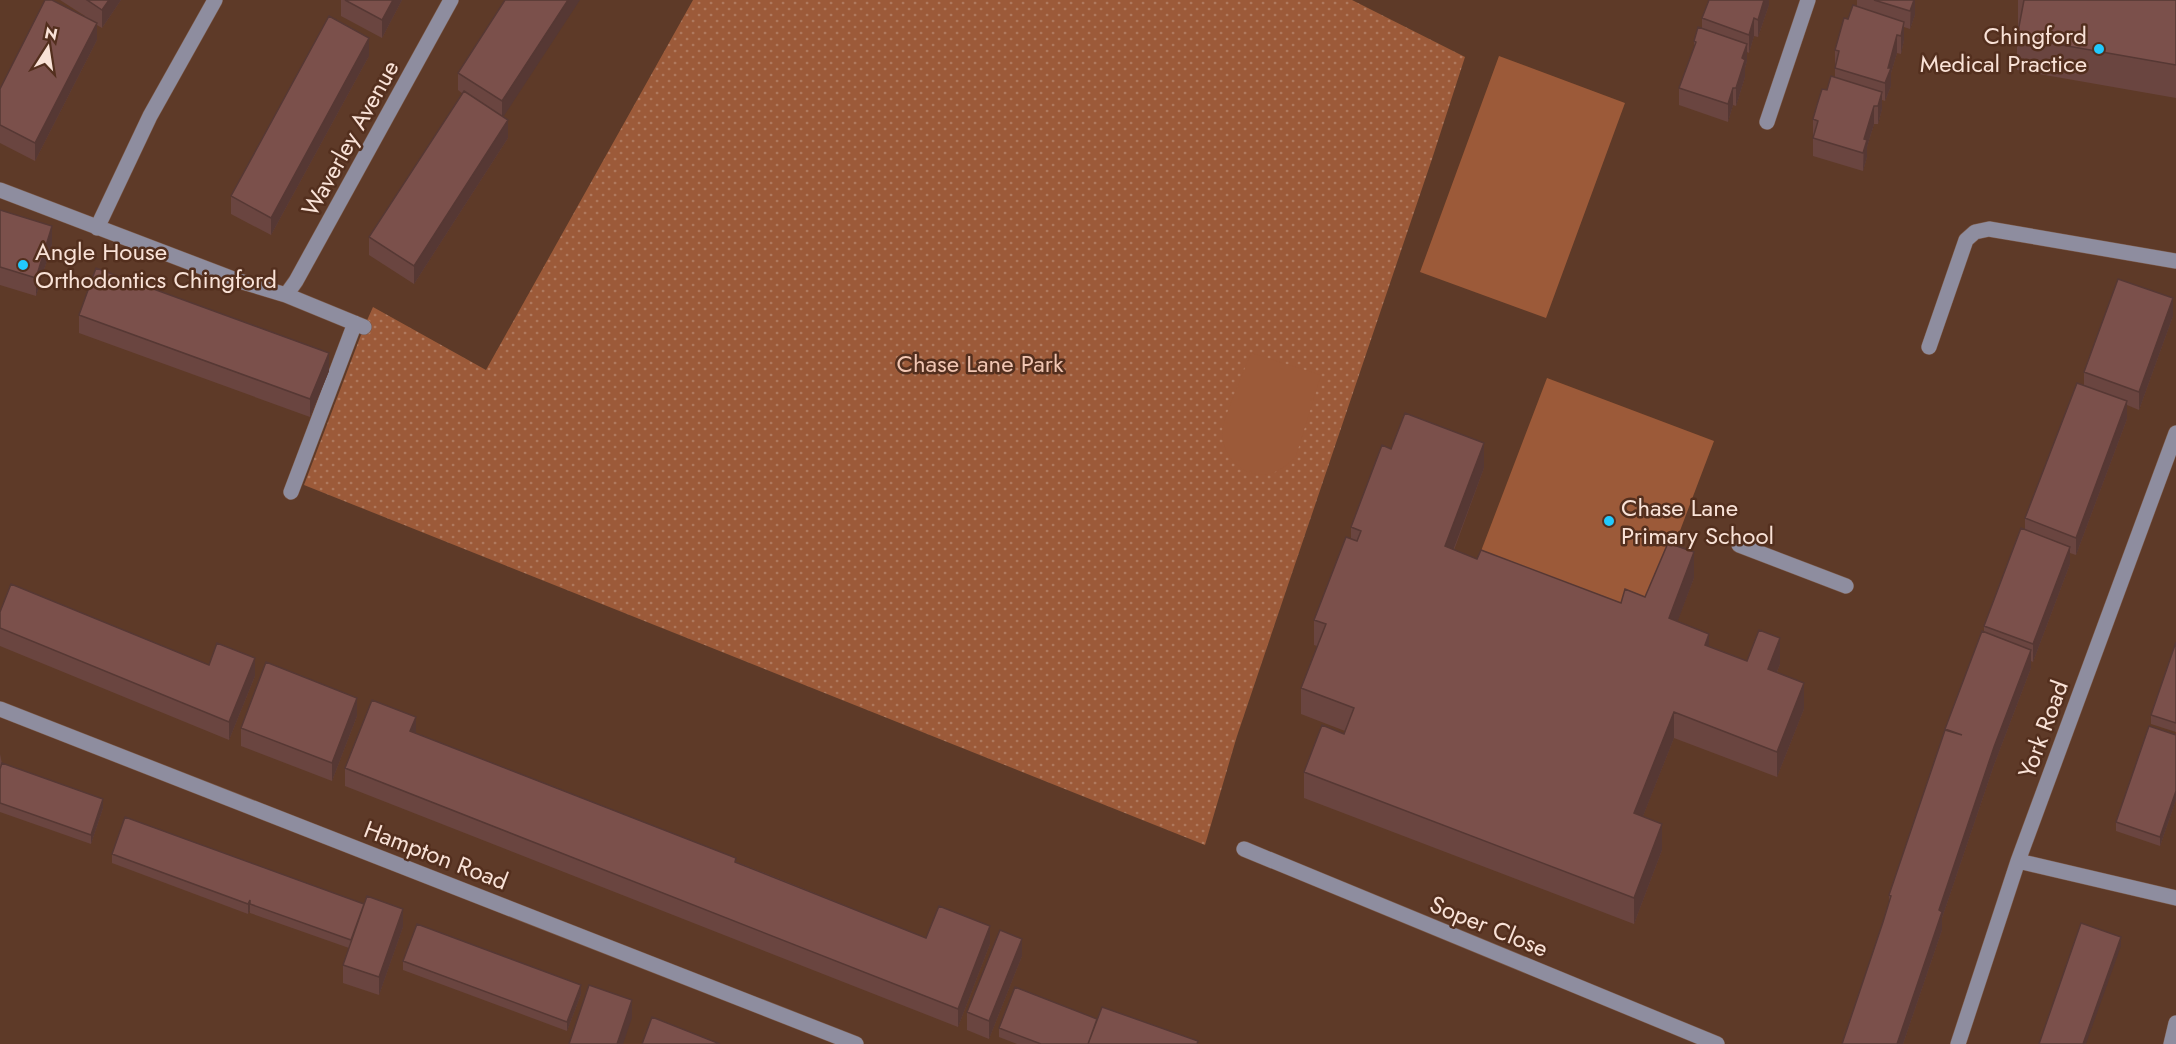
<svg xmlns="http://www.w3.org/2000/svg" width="2176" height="1044" viewBox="0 0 2176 1044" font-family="Jost,sans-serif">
<defs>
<pattern id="grass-dots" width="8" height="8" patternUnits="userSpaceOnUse" patternTransform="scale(1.5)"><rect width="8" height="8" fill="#9c5a39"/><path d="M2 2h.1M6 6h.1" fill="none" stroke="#af795e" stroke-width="1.8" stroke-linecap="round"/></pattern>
</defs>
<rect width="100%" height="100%" fill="#5e3a28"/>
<!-- grass -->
<path fill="url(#grass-dots)" d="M693,0H1352L1465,57L1432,159L1237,736L1205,845L304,485L364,327L373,307L486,370Z"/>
<!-- pitch -->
<path fill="#9c5a39" d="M1499,56L1625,103L1546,318L1420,272Z
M1251,353L1321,375L1296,456C1285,468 1272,477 1255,474C1236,470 1223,453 1222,433C1222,421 1245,369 1251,353Z
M1547,378L1714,441L1645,623L1478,559Z"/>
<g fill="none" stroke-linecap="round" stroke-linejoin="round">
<defs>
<path id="minor" d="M1767,122L1808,0
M0,190L236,280L286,295L296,281L451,0
M97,228L150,116L215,0
M286,295L364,327
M1929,347L1966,240L1975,232L1989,229L2176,261
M291,492L355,323
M1739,545L1846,586
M0,709L856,1044
M1244,849L1717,1044
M2018,861L2176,898
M1958,1044L2018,861L2176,433
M2171,1044L2176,1023"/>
</defs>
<!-- minor casing -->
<use href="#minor" stroke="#7a5848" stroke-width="16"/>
<!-- minor -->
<use href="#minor" stroke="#8e8d9f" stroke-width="15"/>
</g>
<!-- wall -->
<path fill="#6a4540" d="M60,0H121L102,28L97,25V40L35,161L0,143V89L85,16Z
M341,0H402L382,38L341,16Z
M505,0L503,117L508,138L414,284L369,255V237L463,94L458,90V73Z
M1769,0V5L1758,37L1754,36L1749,53L1747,52V61L1745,68V77L1736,106L1733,105L1728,122L1679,105V88L1694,48V41L1702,28V18Z
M1857,0H1915V15L1910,29L1904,27V40L1901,54L1897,53L1891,73V86L1885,101L1882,100V109L1878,124H1874L1867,147V157L1863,171L1813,156V119L1827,90L1835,77V50L1848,19L1857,6Z
M2018,0H2176V98L2017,70V37L2019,27L2018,26Z
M369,56L271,235L231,214V196Z
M0,210L52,244L36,296L0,285Z
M79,315L329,371L310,417L79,333Z
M2173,316L2139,410L2127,405V419L2076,555L2070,553V564L2033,662L2031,661V668L1994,765L1942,918V930L1903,1044H1842L1883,922L1889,904V895L1945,729L1984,632V626L2025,530V518L2084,385V372Z
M1391,449L1484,468L1454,550L1477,559L1621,603L1645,597L1694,578L1677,622L1709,646L1747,661L1780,664L1777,672L1804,709L1777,777L1674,738L1643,816L1662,850L1634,924L1304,798V772L1344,734L1345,731L1301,714V688L1317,646L1314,645V620L1351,538V527Z
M0,612L209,665L255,676L229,740L0,646Z
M2176,642V732L2151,724V715Z
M357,716L332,781L241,746V728Z
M416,733L926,938L990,944L958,1027L345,786V768Z
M2176,735V800L2160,846L2116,831V822Z
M0,754L2,764L103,808L91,844L0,812Z
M112,854L403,927L379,995L343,983V965L349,948L250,913V909L248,914L112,863Z
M1022,956L989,1039L967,1030V1012Z
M403,961L581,994L567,1031L403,970Z
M1097,1019L1198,1044H1017L999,1037V1028Z"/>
<!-- shaded-wall -->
<path fill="#563834" d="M109,0H121L102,28V10Z
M393,0H402L382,38V20Z
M568,0H580L502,119V101Z
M1764,0H1769V5L1758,37V20Z
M1911,0H1915V15L1910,29Z
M1754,18V36L1749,53V35Z
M1904,22V40L1901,54V36Z
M97,23V40L35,161V143Z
M1897,35V53L1891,73V86L1885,101V83L1888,68Z
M369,38V56L271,235V218Z
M1747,44V61L1745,68V77L1736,106V88L1742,58Z
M1733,88V105L1728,122V104Z
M1882,92V109L1878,124V106Z
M1874,106V124L1867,147V157L1863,171L1864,139Z
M508,120V138L414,284V266Z
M52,226V244L36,296V278Z
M2173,298V316L2139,410V392Z
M329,353V371L310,417V399Z
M2127,401V419L2076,555V538Z
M1484,443V468L1445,572V546Z
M2070,547V564L2033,662V644Z
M1694,552V578L1669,644V618Z
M1709,634V659L1705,645Z
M1780,638V664L1768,695V669Z
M2031,650V668L1994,765L1942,918V930L1903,1044H1897L1939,910L1994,747Z
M255,658V676L229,740V722Z
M1804,683V709L1777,777V752Z
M357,698V716L332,781V763Z
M1674,712V738L1634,839V813Z
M416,717V735L410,731Z
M2176,791V800L2160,846V837Z
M103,799V808L91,844V835Z
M1662,824V850L1634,924V898Z
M250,900V909L248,914V904Z
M403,909V927L379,995V977Z
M990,926V944L958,1027V1009Z
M2121,937V946L2086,1044H2083Z
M1022,939V956L989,1039V1021Z
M581,985V994L567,1031V1022Z
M632,1000V1018L623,1044H617Z"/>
<!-- building -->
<path fill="#7b504b" stroke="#563834" stroke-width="1.5" d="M45,0H52L97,23L35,143L0,125V89Z
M87,0H109L102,10Z
M345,0H393L382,20Z
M505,0H568L502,101L458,73Z
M1709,0H1764L1758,20L1754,18L1749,35L1702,18Z
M1874,0H1914L1910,11Z
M2024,0H2176V65L2017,37Z
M1853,5L1904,22L1901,36L1897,35L1888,68H1891L1885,83L1835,68L1839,51L1835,50L1844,18L1848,19Z
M329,16L369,38L271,218L231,196Z
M1698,27L1747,44L1742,58L1745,60L1736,88H1733L1728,104L1679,88L1696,42L1694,41Z
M1831,76L1882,92L1878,106H1874L1864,139L1867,140L1863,153L1813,138L1818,121L1813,119L1817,105L1822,89L1827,90Z
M464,91L508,120L414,266L369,237Z
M0,210L52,226L36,278L0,267Z
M96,268L329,353L310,399L79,315Z
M2118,279L2173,298L2139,392L2084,372Z
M2077,383L2127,401L2076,538L2025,518Z
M1405,413L1484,443L1445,546L1477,559L1481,550L1621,603L1625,589L1645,597L1668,543L1694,552L1669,618L1709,634L1705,645L1747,661L1759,630L1780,638L1768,669L1804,683L1777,752L1674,712L1634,813L1662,824L1634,898L1304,772L1322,725L1344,734L1354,708L1301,688L1326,624L1314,620L1346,537L1357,541L1361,531L1351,527L1382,445L1391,449Z
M2021,528L2070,547L2033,644L1984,626Z
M11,584L209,665L217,643L255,658L229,722L0,628V612Z
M1982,631L2031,650L1994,747L1939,910L1942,912L1897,1044H1842L1883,922L1891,896L1889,895L1945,730L1962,735L1945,729Z
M2176,642V723L2151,715Z
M266,662L357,698L332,763L241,728Z
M372,700L416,717L410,731L736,858L735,862L926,938L939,906L990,926L958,1009L345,768Z
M2149,726L2176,735V791L2160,837L2116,822Z
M2,763L103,799L91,835L0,803V769Z
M125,817L364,904L351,940L250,904V900L248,904L112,854Z
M367,896L403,909L379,977L343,965Z
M2081,923L2121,937L2083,1044H2039Z
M417,924L581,985L567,1022L403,961Z
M1000,930L1022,939L989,1021L967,1012Z
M589,985L632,1000L617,1044H569Z
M1015,987L1097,1019L1088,1044H1041L999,1028Z
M1102,1007L1198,1041L1197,1044H1088Z
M652,1017L720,1044H642Z"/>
<!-- markers -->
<g fill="#22c9fd" stroke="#532f1e" stroke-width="2">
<circle cx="2099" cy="49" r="6"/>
<circle cx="23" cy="265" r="6"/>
<circle cx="1609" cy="521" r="6"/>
</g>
<g text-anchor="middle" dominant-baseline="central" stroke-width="5" stroke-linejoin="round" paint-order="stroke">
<!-- poi labels -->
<g font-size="24" fill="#f9e2d7" stroke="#532f1e" text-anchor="start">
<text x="2087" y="35" text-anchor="end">Chingford<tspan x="2087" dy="28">Medical Practice</tspan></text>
<text x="35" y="251">Angle House<tspan x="35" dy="28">Orthodontics Chingford</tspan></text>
<text x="1621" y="507">Chase Lane<tspan x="1621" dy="28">Primary School</tspan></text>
</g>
<!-- street labels -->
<g font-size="24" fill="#f9e2d7" stroke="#532f1e">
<text transform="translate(350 138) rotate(-61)">Waverley Avenue</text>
<text transform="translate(2043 729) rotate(-70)">York Road</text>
<text transform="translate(436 855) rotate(21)">Hampton Road</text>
<text transform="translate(1489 926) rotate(22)">Soper Close</text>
</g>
<!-- park labels -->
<g font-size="24" fill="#f1c6b3" stroke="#532f1e">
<text x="980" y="363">Chase Lane Park</text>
</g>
</g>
<!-- north arrow -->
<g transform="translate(48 48) rotate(12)" stroke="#532f1e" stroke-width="4.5" paint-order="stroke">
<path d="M0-4.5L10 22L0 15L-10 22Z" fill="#f9e2d7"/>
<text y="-9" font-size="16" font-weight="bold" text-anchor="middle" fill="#f9e2d7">N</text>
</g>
</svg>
